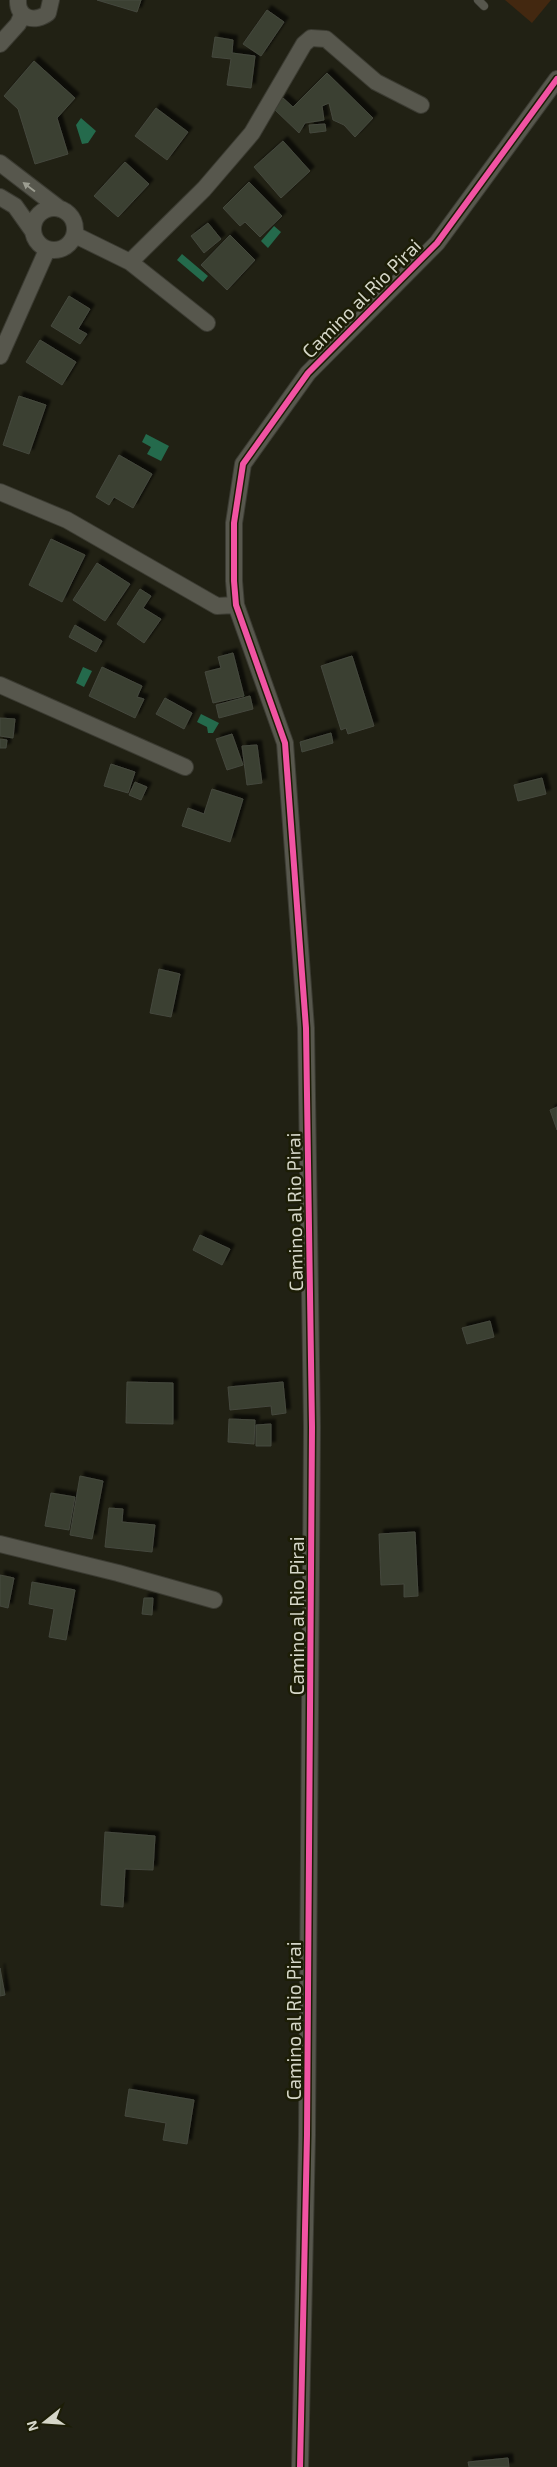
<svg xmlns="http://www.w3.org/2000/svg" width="557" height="2467" viewBox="0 0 557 2467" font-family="'Exo 2',sans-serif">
<defs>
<filter id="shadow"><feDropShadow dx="4.5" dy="-4.5" stdDeviation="1" flood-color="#0009"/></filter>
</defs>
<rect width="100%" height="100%" fill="#212114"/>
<!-- green -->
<path fill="#432810" d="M505,0H551L532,23Z"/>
<!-- water -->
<path fill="#246a4c" d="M81,118L96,131L88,143L82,144L76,125Z
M274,226L281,232L268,248L261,241Z
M182,254L208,276L203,282L177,260Z
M146,434L169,446L161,461L147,454L151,447L142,442Z
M83,667L92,671L84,687L76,683Z
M201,714L219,723L213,733H208L207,727L197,722Z"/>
<!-- building -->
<path fill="#3b4132" stroke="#45483e" filter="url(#shadow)" d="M97,0H141L137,12Z
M267,10L284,22L261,56L243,44Z
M215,37L233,40L232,53L255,56L251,88L227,85L231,59L212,57Z
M34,61L75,98L57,118L68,154L35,164L18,109L4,96Z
M327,73L373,118L355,137L344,125L333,120L329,103L322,106L324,120L305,123L299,133L273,108L283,98L293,107Z
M156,108L188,132L167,160L135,136Z
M325,124L326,131L310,133L309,125Z
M283,141L310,171L281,198L254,167Z
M125,162L149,184L118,217L94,196Z
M249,182L282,216L260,237L245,222L240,226L223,208Z
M208,223L221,239L204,253L191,236Z
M230,235L255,260L227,290L201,265Z
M69,296L90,309L78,329L87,334L80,344L51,326Z
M40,340L76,362L62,385L26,362Z
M19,396L46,405L29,454L3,445Z
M119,455L152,474L133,508L114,497L109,505L96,497Z
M51,539L85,555L62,602L29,585Z
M97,563L130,584L105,621L73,600Z
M140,589L151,596L143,608L161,619L144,643L117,624Z
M75,625L102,641L96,652L69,637Z
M233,653L244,696L213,703L205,672L221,668L218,657Z
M352,656L374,726L348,734L346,728L341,730L321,666Z
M102,667L142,686L137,697L144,699L135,718L89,696Z
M250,696L253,709L219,718L216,705Z
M165,698L192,713L184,729L156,714Z
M0,718L15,719L13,738L0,736Z
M331,733L333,743L302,752L300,742Z
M232,734L243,765L227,770L216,739Z
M0,739L7,740L6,748H0Z
M257,745L262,783L247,785L242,746Z
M111,764L135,772L128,793L104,786Z
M542,778L546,794L518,801L514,785Z
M135,782L147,787L141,800L129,795Z
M212,789L243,799L230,842L182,826L188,808L204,814Z
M159,969L180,974L171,1017L150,1013Z
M557,1107V1130L550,1110Z
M200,1235L230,1249L222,1265L193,1250Z
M490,1321L494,1337L467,1344L462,1328Z
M127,1382L173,1383V1424L126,1423Z
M283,1382L286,1413L272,1415L271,1406L230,1410L228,1387Z
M229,1419L255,1420L254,1444L228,1442Z
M271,1424V1446H256V1425Z
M80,1476L103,1481L92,1539L70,1535Z
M51,1493L75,1497L69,1530L45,1526Z
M109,1508L123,1509L122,1522L155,1525L152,1552L105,1547Z
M415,1532L418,1596L404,1597V1584L381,1585L379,1534Z
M0,1575L14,1578L8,1608L0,1606Z
M32,1582L75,1590L66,1640L49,1637L54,1609L29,1604Z
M144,1598H153L152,1615L142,1614Z
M105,1832L155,1836L153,1870L125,1869L123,1907L101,1905Z
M0,1968L5,1995L0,1996Z
M129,2089L194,2100L187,2144L163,2140L166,2123L125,2116Z
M508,2458L509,2467H469L468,2462Z"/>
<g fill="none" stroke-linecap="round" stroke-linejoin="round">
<defs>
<path id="lane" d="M478,0L484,6"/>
<path id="street" d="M18,0C17,19 35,23 48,13L51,0
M0,44L18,24L22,15
M0,163L60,209
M0,197L15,206L32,230
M33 229a21 21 0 1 1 42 0a21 21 0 1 1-42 0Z
M75,235L130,262L207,323
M130,262L204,189L252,133L304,44L311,38L326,39L376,82L421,105
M0,356L47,250
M0,492L67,520L217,606L236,605
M0,685L185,767
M0,1544L118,1573L214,1600
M300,2467L307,2135L312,1427L306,1028L285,743L236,605L234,581V523L243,464L308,373L437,243L557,79"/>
</defs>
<!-- lane casing -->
<use href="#lane" stroke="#3b3b32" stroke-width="9"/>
<!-- street casing -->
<use href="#street" stroke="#3b3b32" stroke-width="18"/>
<!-- lane -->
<use href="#lane" stroke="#57574d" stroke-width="8"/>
<!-- street -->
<use href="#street" stroke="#57574d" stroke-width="16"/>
<defs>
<path id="cycleway" d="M300,2467L307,2135L312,1427L306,1028L285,743L236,605L234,581V523L243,464L308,373L437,243L557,79"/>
</defs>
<!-- cycleway casing -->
<use href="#cycleway" stroke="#1c1d06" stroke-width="9"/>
<!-- cycleway -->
<use href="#cycleway" stroke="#f153a3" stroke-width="6"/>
</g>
<!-- one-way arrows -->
<defs><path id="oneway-solid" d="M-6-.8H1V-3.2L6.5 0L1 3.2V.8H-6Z" transform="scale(1.25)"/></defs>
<use fill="#9c9d91" href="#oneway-solid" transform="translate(29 187) rotate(-143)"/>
<g text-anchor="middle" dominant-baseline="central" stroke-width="5" stroke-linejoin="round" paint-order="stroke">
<!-- street labels -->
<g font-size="19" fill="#d5d6c8" stroke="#1c1d06">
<text transform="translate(361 298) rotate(-45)">Camino al Rio Pirai</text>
<text transform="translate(294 1212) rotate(-91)">Camino al Rio Pirai</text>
<text transform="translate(296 1616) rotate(-90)">Camino al Rio Pirai</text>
<text transform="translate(293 2021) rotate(-90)">Camino al Rio Pirai</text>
</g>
</g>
<!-- north arrow -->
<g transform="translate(45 2422) rotate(253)" stroke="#1c1d06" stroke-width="4" paint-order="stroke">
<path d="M0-4L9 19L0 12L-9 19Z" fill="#d5d6c8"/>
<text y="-8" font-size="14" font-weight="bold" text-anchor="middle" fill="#d5d6c8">N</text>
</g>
</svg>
